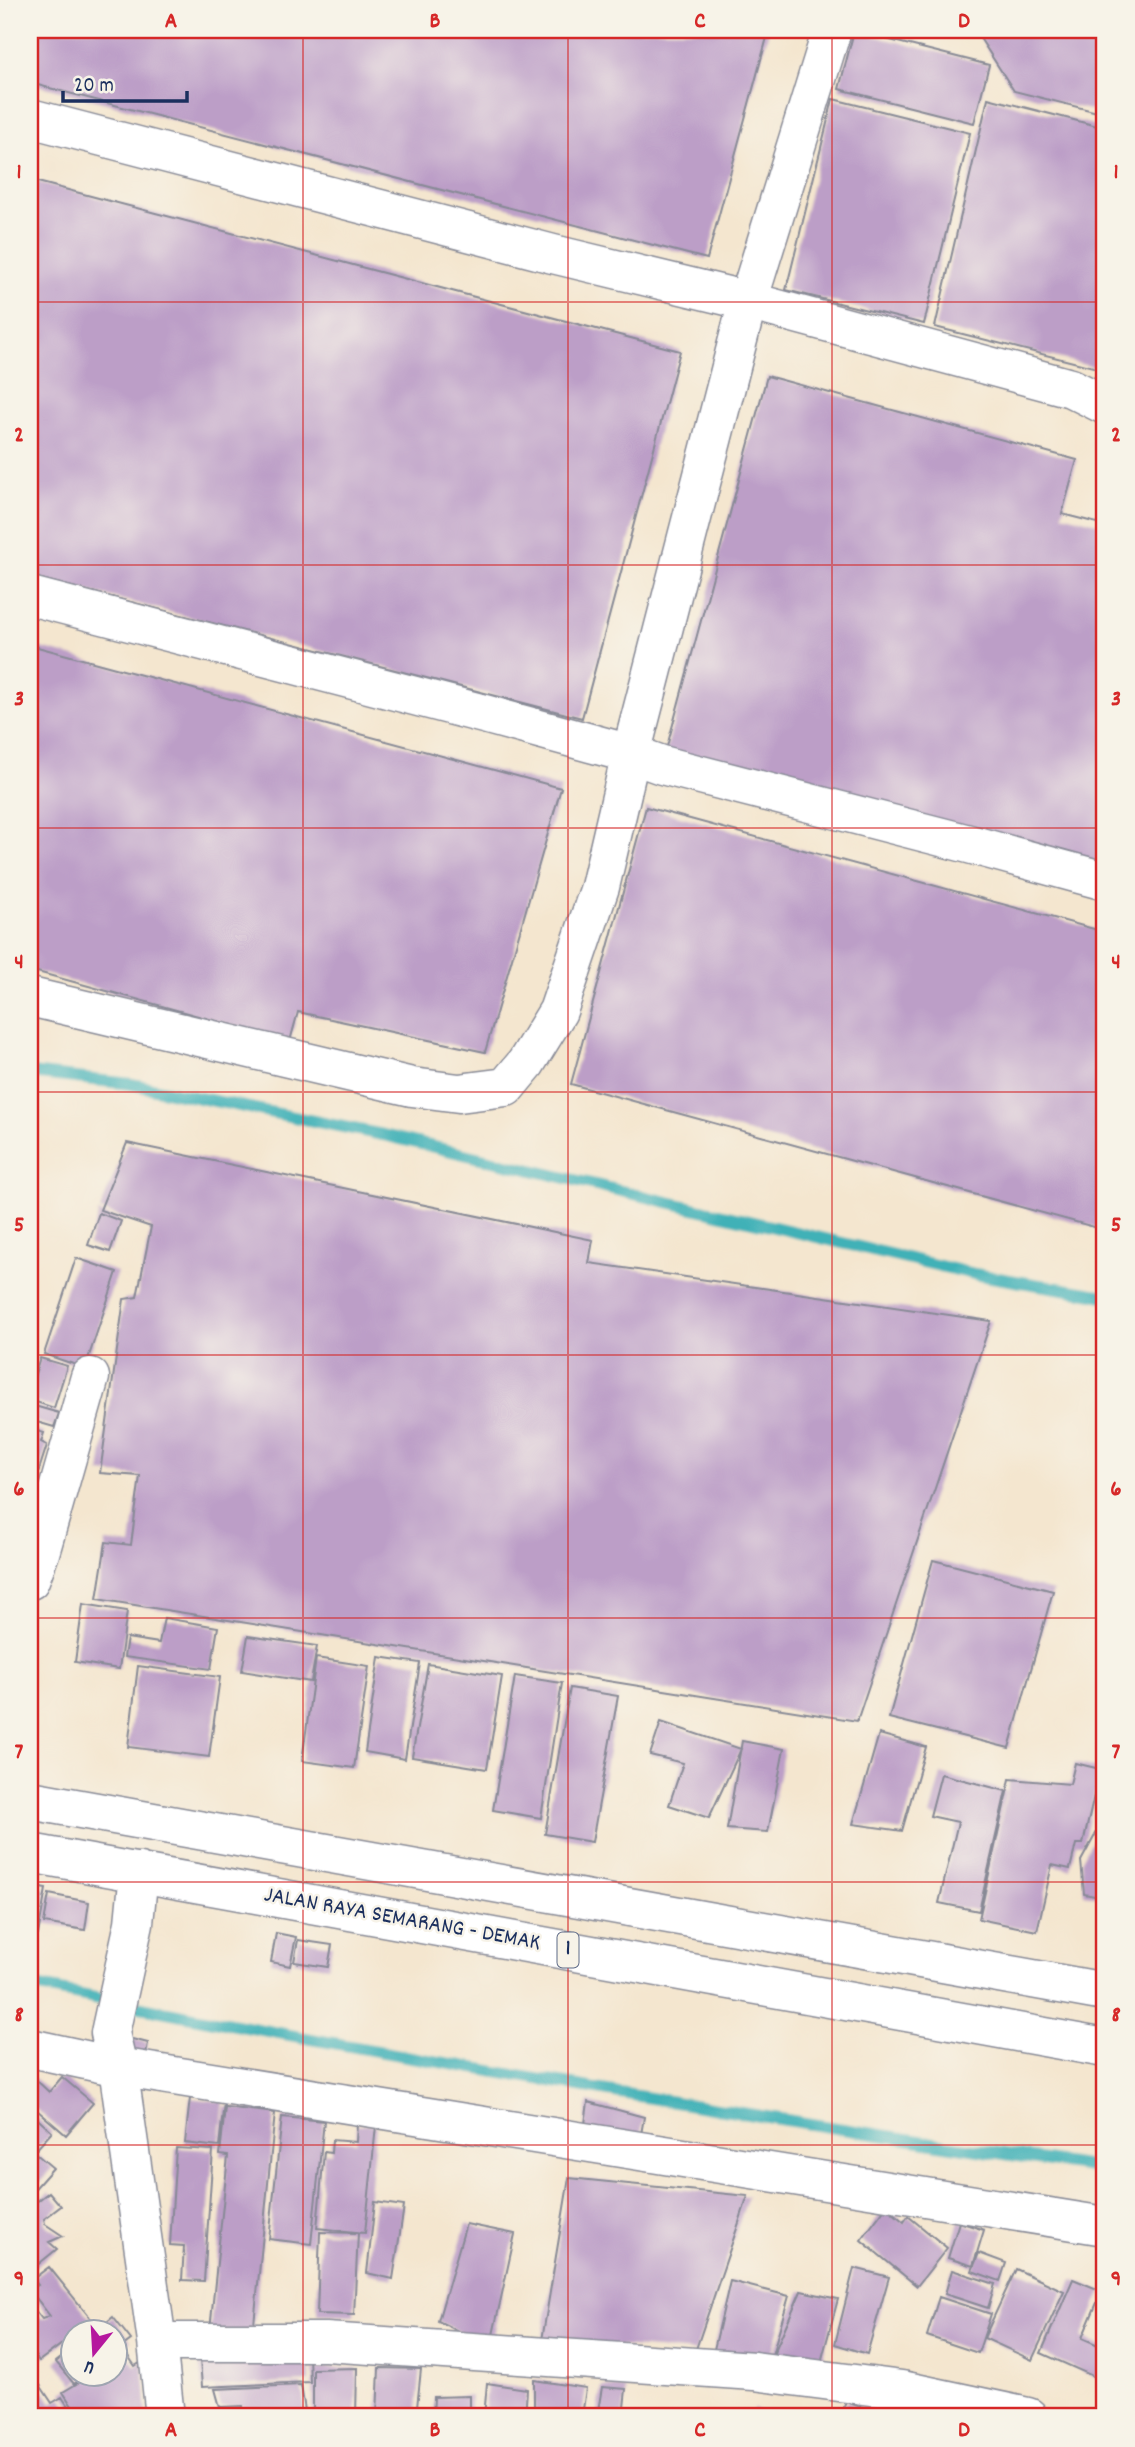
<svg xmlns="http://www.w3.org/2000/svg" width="1135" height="2447" viewBox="0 0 1135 2447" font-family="Dekko,sans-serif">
<rect width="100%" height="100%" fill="#f7f3e8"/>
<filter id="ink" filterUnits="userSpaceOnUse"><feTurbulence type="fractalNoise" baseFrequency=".0143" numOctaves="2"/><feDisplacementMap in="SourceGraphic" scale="14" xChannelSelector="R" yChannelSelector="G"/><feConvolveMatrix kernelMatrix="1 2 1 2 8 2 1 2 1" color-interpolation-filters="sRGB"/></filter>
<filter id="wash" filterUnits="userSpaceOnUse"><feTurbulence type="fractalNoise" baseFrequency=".00686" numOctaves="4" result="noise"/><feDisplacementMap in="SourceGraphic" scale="28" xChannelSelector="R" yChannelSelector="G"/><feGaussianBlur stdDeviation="1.57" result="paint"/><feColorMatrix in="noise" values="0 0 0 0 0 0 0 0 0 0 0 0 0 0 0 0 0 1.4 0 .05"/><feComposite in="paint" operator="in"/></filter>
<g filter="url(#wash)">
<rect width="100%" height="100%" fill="#f4e6cf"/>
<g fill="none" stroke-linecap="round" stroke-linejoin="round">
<!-- stream -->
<path stroke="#41b1b7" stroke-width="12" d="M30,1073L131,1084L383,1135L974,1274L1105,1296
M30,1985C386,2057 746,2116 1105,2169"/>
</g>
<g id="blocks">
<!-- building -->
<path fill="#bc9ec7" d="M30,30H769L707,259L30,83Z
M982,30H1091L1105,42V114L1014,91L980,38Z
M854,31L989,65L974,123L839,89Z
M988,98L1105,128V370L935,327Z
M833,99L970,133L924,324L786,290Z
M30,180L680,351L582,718L30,576Z
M767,376L1077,460L1062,514L1105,525V881L662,765Z
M30,645L561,788L485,1052L298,1012L290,1041L30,970Z
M646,807L1105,932V1230L571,1084Z
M127,1143L593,1240L589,1263L991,1321L857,1721L97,1599L106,1542L131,1545L140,1476L100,1473L124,1299L137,1297L151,1227L100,1210Z
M99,1213L121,1221L110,1252L88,1245Z
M76,1258L117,1272L85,1368L44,1354Z
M40,1358L67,1366L54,1408L30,1400V1390Z
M31,1405L59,1413L54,1427L30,1420Z
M30,1429L44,1433L41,1442L47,1445L38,1473L30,1470Z
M933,1560L1053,1591L1009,1748L889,1718Z
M83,1604L127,1611L119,1669L75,1662Z
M164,1618L218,1627L211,1669L124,1657L127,1638L159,1643Z
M248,1636L317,1646L311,1682L242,1671Z
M379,1657L420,1663L405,1759L365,1752Z
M316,1658L369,1666L354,1768L302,1761Z
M428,1664L502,1676L487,1769L412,1757Z
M138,1666L220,1677L209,1757L128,1747Z
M515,1676L562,1683L541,1818L493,1810Z
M570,1688L618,1696L592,1842L545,1834Z
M661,1722L741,1749L709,1818L669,1805L683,1763L650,1755Z
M879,1734L926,1747L902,1831L853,1824Z
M742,1741L784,1749L768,1832L727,1829Z
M1075,1763L1100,1769L1083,1844H1076L1070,1869L1052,1865L1037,1931L979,1919L1010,1779L1070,1784Z
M941,1774L1006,1791L979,1911L939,1903L958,1822L930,1816Z
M1105,1817V1898L1084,1894L1081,1861Z
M30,1886L46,1889L38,1935L30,1934Z
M49,1894L89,1902L85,1930L44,1923Z
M276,1933L296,1937L290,1966L271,1962Z
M298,1940L332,1945L328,1967L294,1962Z
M132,2039L148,2043L145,2059L128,2056Z
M62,2077L93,2103L66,2135L30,2104V2082L34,2078L49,2092Z
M190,2098L224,2102L219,2147L185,2143Z
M588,2102L644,2117L639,2146L584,2131Z
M225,2107L275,2113L253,2334L210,2330L228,2156L220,2155Z
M30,2112L52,2132L34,2152L53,2168L30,2194Z
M282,2117L324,2121L311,2244L269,2239Z
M357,2124L376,2126L365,2233L317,2228L324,2152L331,2153L332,2140L356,2142Z
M176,2148L213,2150L204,2281L182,2280L184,2246L170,2245Z
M569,2178L748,2196L695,2352L542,2340Z
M49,2192L61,2206L44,2219L45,2224L63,2236L49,2242L57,2249L30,2271V2207Z
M375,2202L404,2206L393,2279L367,2273Z
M886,2207L904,2222L908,2216L947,2248L917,2286L861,2240Z
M959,2222L984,2230L973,2266L948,2258Z
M466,2224L515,2234L493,2335H466L438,2321Z
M320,2232L358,2233L354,2315L317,2314Z
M979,2253L1006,2263L1000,2281L972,2271Z
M49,2267L92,2320L78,2332H74V2335L39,2361L30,2349V2304L42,2319L50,2316L30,2290L38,2285L33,2279Z
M854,2268L889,2277L867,2354L835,2344Z
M1016,2269L1064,2291L1032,2360L984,2338Z
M952,2270L995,2284L988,2308L945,2294Z
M1073,2279L1102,2291L1082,2338L1105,2348V2359L1097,2378L1041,2353Z
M730,2281L789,2296L770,2362L801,2291L838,2299L820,2366L712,2358Z
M939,2297L991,2314L978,2353L927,2336Z
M113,2317L131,2340L116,2351V2332H95Z
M74,2348V2374H87L74,2384L56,2362Z
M126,2353L135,2366L143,2361L147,2417H79L63,2392L93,2374H116V2359Z
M309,2354L310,2382L202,2387L200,2359Z
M357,2368L356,2417H313V2369Z
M379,2368L421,2369L416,2417H377Z
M534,2380L586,2388L582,2417H534Z
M38,2382L52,2403L62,2397L75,2417H42L30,2401V2387Z
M487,2383L527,2389L525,2417H484Z
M301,2385L306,2417H245L243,2406L220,2407L215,2389Z
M602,2387L626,2389L623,2417H597Z
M470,2396V2417H433L434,2397Z
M846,2402L881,2414L879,2417H840Z
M891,2402L933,2417H886Z
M30,2404L40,2417H30Z
M754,2409L777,2417H752Z"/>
</g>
</g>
<g filter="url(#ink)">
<use href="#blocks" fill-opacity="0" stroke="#888a96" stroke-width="2"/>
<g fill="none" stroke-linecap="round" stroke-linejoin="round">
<defs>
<path id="minor" d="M30,118L553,254L748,301L1071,388L1105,405
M30,596L484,714L631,754L662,765L969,844L1105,881
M30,997L412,1087L459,1093L506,1087L526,1063L558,1011L600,887L631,754L748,301L832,30
M30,1580L40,1553L90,1377
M139,1872L134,1923L110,2033L118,2067L157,2342L165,2417
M30,2048L118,2067L1105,2226
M157,2342H326L754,2371L902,2390L1028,2417"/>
<path id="highway" d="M30,1800L1105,1992
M30,1853L1105,2048"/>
</defs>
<!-- minor casing -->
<use href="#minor" stroke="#888a96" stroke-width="41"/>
<!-- highway casing -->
<use href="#highway" stroke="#888a96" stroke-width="41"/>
<!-- minor -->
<use href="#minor" stroke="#fff" stroke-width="38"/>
<!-- highway -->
<use href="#highway" stroke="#fff" stroke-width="38"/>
</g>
</g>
<!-- grid -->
<path fill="none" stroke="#d62828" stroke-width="2" stroke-opacity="0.55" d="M303,30V2417M568,30V2417M832,30V2417M30,302H1105M30,565H1105M30,828H1105M30,1092H1105M30,1355H1105M30,1618H1105M30,1882H1105M30,2145H1105"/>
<g text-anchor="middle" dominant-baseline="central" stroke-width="5" stroke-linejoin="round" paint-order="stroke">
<!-- shield labels -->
<rect fill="#f7f3e8" stroke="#5d6a87" stroke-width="2" x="557.5" y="1932.5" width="21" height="35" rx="5"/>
<g font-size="21" font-weight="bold" fill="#1b2f5e">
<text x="568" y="1950">1</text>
</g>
<!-- street labels -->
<g font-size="23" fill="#1b2f5e" stroke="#f7f3e8">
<text transform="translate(402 1920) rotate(10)">JALAN RAYA SEMARANG - DEMAK</text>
</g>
</g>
<!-- margin -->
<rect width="1135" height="2447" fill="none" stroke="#f7f3e8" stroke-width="77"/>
<!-- north arrow -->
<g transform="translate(94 2353) rotate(198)"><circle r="33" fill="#f7f3e8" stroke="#9fa5b1" stroke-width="2"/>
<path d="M0-5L12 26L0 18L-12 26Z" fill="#b5179e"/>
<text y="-10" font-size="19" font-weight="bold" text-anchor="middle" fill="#1b2f5e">U</text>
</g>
<!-- scale -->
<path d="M63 91v10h124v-10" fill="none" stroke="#1b2f5e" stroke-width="3.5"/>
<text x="74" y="91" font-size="21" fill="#1b2f5e" stroke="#f7f3e8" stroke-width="5" paint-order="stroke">20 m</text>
<rect x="38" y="38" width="1058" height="2370" fill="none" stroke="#d62828" stroke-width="2.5"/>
<g font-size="23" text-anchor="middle" font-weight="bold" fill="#d62828">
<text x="171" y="27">A</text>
<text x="435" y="27">B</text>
<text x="700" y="27">C</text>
<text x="964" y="27">D</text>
<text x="19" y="178">1</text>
<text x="1116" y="178">1</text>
<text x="19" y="441">2</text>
<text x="1116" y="441">2</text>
<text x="19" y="705">3</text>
<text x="1116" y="705">3</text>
<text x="19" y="968">4</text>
<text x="1116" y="968">4</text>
<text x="19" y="1231">5</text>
<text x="1116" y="1231">5</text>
<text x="19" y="1495">6</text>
<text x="1116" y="1495">6</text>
<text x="19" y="1758">7</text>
<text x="1116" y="1758">7</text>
<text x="19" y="2021">8</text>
<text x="1116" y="2021">8</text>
<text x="19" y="2285">9</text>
<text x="1116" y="2285">9</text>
<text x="171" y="2436">A</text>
<text x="435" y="2436">B</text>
<text x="700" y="2436">C</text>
<text x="964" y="2436">D</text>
</g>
</svg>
